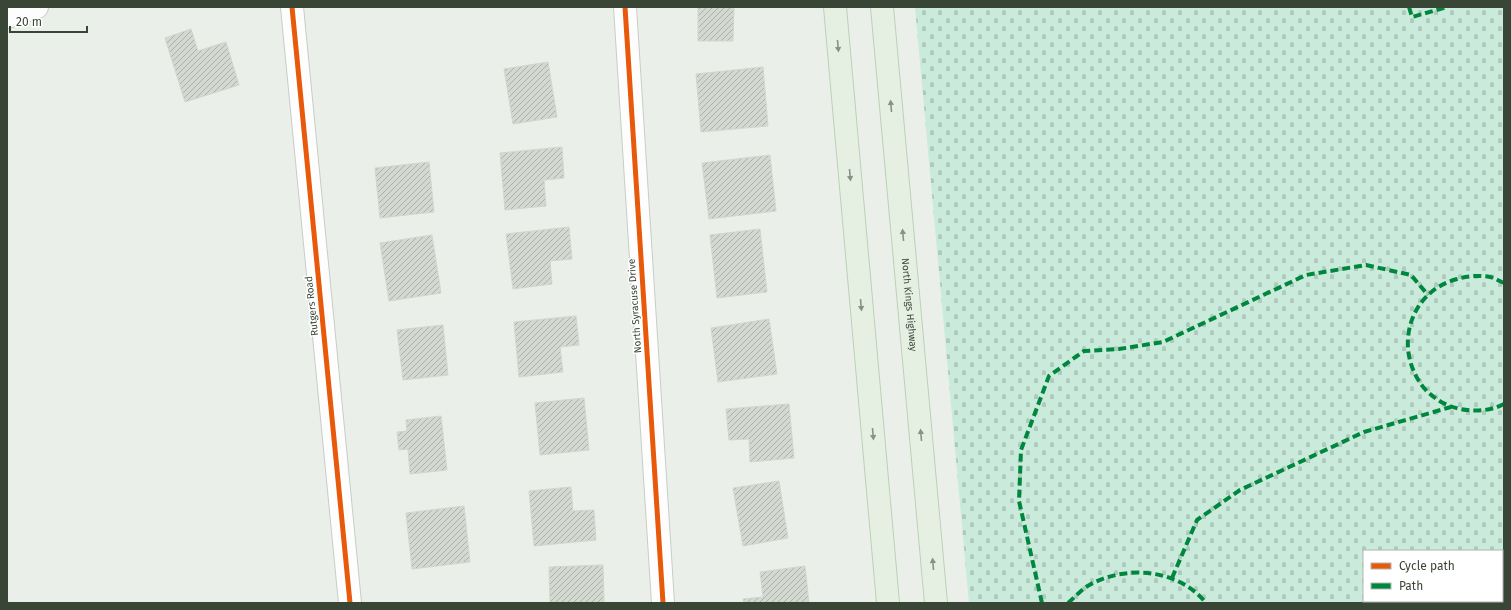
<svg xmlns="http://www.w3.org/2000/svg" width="1511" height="610" viewBox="0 0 1511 610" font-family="'Fira Sans',sans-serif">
<defs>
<pattern id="cemetery-stones" width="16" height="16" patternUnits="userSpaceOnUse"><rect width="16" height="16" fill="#caeadb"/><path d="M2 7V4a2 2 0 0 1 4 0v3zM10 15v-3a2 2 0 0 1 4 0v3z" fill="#aecabd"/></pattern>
<pattern id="building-hatch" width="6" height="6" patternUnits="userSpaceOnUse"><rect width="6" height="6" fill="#d3d8d1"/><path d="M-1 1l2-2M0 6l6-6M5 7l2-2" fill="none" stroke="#acb1aa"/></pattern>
</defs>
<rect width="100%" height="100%" fill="#eaefe9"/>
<!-- cemetery -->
<path fill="url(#cemetery-stones)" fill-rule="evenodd" d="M915,7H1504V603H969ZM1364,551H1502V601H1364Z"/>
<!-- building -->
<path fill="url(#building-hatch)" stroke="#d1d7cf" d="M698,7H734L733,41H698Z
M191,29L198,51L226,42L239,85L185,102L165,38Z
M548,62L557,117L513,124L504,69Z
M763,67L768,126L701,132L696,74Z
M562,147L564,178L544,180L546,206L505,210L500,153Z
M770,155L776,211L709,219L702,163Z
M429,162L434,212L380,218L375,168Z
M569,227L572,259L550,261L552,284L513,289L506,234Z
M760,229L767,292L717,298L710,235Z
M432,235L441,293L389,301L380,243Z
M576,316L579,345L560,347L563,372L519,377L514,322Z
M769,319L777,374L718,382L711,328Z
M443,325L448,375L403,380L397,330Z
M584,398L589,450L540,455L535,403Z
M789,404L794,458L750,462L749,439L729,440L726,409Z
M441,416L447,470L410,474L408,449L399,450L397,432L407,431L406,420Z
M779,481L788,538L743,546L733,488Z
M571,487L573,511L594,510L596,540L534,546L529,491Z
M464,506L470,562L412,569L406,513Z
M603,565L604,603H550L549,567Z
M805,566L809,603H744L743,599L763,597L760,572Z"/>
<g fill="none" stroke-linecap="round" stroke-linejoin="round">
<defs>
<path id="minor" d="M292,7L350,603
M625,7L663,603
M7,17L37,7"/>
<g id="major">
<path d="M835,7L888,603"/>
<path id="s1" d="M882,7L936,603"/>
</g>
</defs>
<!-- minor casing -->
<use href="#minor" stroke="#c8cdc7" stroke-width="24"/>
<!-- major casing -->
<use href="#major" stroke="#bbd1b6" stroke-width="24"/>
<!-- minor -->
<use href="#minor" stroke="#fcfdfc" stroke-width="22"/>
<!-- major -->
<use href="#major" stroke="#e5f0e3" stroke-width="22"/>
<!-- quiet -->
<path stroke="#00873e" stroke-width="4" stroke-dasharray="8 4" stroke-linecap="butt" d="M1409,7L1412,17L1447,7
M1504,283C1499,281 1495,278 1490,277C1479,275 1467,276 1457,279C1408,292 1393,350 1424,388C1434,399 1446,406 1460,409C1475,412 1490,411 1504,404
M1172,578L1197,520L1240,490L1364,432L1451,407
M1042,603L1019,501L1021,450L1049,376L1084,351L1119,349L1163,342L1306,275L1366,265L1411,275L1428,295
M1068,603C1074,598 1080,591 1086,587C1123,564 1178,568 1206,603"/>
<defs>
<path id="cycleway" d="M292,7L350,603
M625,7L663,603"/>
</defs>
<!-- cycleway casing -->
<use href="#cycleway" stroke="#fff" stroke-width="8"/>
<!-- cycleway -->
<use href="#cycleway" stroke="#e8590c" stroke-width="5"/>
</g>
<!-- one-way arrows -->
<defs><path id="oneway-solid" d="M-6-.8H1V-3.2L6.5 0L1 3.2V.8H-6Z"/></defs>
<g fill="#869283">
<use href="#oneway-solid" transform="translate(838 46) rotate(85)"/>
<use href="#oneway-solid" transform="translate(891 106) rotate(-95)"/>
<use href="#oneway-solid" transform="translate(850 175) rotate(85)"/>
<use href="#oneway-solid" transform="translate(903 235) rotate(-95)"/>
<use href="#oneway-solid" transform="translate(861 305) rotate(85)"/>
<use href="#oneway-solid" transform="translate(873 434) rotate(85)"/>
<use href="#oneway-solid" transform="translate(921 435) rotate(-95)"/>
<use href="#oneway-solid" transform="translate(933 564) rotate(-95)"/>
</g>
<g text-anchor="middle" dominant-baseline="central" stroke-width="3" stroke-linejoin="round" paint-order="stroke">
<!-- street labels -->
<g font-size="10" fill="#394535" stroke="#fff">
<text stroke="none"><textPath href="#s1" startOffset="299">North Kings Highway</textPath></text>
<text transform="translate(312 306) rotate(-96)">Rutgers Road</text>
<text transform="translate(635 306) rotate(-94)">North Syracuse Drive</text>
</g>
</g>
<!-- border -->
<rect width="1511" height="610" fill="none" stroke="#394535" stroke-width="16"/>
<!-- legend -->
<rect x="1363" y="550" width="140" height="52" fill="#ffffff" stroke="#b0b5ae"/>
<rect x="1371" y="563" width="20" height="6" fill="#e8590c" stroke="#b0b5ae"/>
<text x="1399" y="570" font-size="12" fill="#394535">Cycle path</text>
<rect x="1371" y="583" width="20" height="6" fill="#00873e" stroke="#b0b5ae"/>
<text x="1399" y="590" font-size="12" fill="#394535">Path</text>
<!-- scale -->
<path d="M10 26v6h77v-6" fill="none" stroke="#394535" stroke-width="2"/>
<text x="16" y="26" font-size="12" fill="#394535" stroke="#ffffff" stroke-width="3" paint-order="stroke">20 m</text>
</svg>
